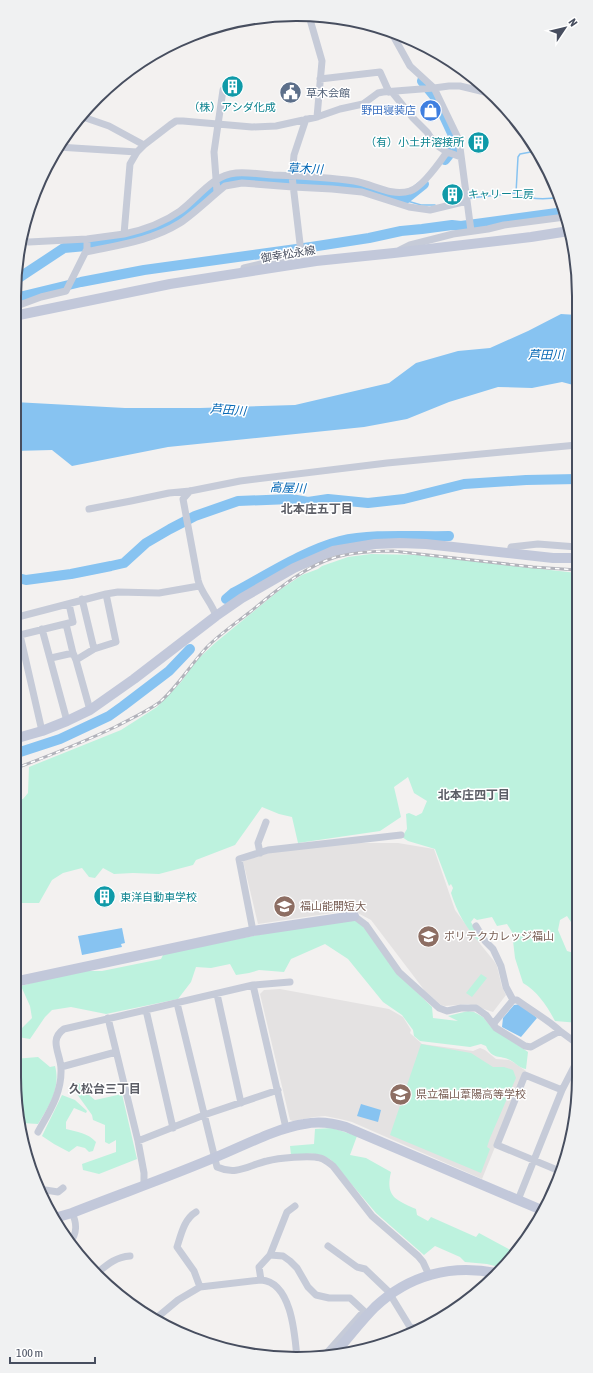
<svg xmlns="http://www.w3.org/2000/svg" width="593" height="1373" viewBox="0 0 593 1373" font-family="'Asap Condensed','Noto Sans JP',sans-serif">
<rect width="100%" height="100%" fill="#f3f1f0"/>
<!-- education -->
<path fill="#e4e2e2" d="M353,843H398L434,849L455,910L481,945L494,961L497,966L502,987L506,995L493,1012L468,1004L445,1006L441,1005L425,991L371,920L352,910L258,924L243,861L266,853Z
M280,989L389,1009L403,1017L411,1030L410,1033L422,1044L473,1051L480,1048L485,1050L496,1059L509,1060L513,1062L526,1071L482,1179L352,1122L340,1119L325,1116L314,1117L293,1121L290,1120L260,994L264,990Z"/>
<!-- green -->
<path fill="#bdf2de" d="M371,554L418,555L577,573L579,934L567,916L560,920L558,930L567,951L574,953L579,959V1023L555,1021C547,1006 538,992 523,983L515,958L512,932L507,924L497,926L492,917L477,920L474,918L471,922L481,940L479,942C466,928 457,912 451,893L453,888L451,884L449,886L435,849L408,841L402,837L407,829L406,814L409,813L416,816L422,813L427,801L414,793L408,777L394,787L401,817L380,831L298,843L292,817L279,814L262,807L235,845L196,860L193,865L159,874L133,873L114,874L103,868L95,878L89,877L82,868L63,873L52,880L39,903H14V799H23L28,793L29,767L121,730L157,707L181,682L197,660L215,643L281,589L302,575L318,569L322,566L348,557Z
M353,917L365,927L398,974L432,1007L433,1018L458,1021L448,1016L468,1011L474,1012L483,1017L491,1027L528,1052L526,1069C519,1068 516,1063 510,1060C501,1055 492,1060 486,1046L481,1044L470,1047L420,1041L414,1036L413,1030L402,1015L383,1002L348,959L325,944L291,959L284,972L259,970L249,973L236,975L230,964L211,968L196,967L191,982L178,999L106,1014L71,1007L52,1010L45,1017L30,1039L18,1037L19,1031L32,1018L30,1006L21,986L74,971H102L161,959L164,953Z
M481,974L487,978L472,997L466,993Z
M421,1044L471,1053L493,1067H504L513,1070L516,1078L490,1138L487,1147L490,1149L481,1173L390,1135Z
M38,1057L50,1067L55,1066C61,1088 49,1106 38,1124L22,1123L18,1098C26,1089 21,1079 18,1069L14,1068V1059Z
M74,1082L86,1086L89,1095L95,1100L122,1094L137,1159L99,1174L83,1170L82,1164L116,1152V1140L109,1144L105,1142V1125L93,1120L92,1115L77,1094L78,1088Z
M62,1095L75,1100L87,1111L86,1113L74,1108L66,1122V1129C77,1132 88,1133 96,1142L93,1151L89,1152L85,1148L77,1146L69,1152L54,1144L42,1136Z
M332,1128L357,1136L350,1155L366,1158L391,1172C385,1197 396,1200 416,1209L417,1215L428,1221L431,1217L476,1237L479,1233L516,1253L509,1263L503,1268L487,1264L465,1262L460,1257L435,1246L424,1255L376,1213L331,1160C318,1151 306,1154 291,1155L290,1146L314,1144L315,1129Z"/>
<!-- water -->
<path fill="#87c3f1" d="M561,314L577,315V386L562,382L532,388L498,387L449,402L407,419L364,427L168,447L72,466L52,450L14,451V402L125,408H200L295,405L389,383L416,363L458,351L490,348L528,331Z
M122,928L125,943L121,944L122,947L82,955L78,936Z
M521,1004L537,1018L521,1037L502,1027L503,1018L514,1005Z
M361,1104L381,1110L378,1122L357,1116Z"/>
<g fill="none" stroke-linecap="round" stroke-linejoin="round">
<!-- stream -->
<path stroke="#87c3f1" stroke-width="1.5" d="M516,193L518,157L520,154L536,151
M470,198L516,193L517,195C531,199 545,200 560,197
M404,200L421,205H435"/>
<!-- river -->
<path stroke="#87c3f1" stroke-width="10" d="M422,81L435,97L456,142V146L445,160
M17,279L64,248L108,244L146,234L180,217L222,183L231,180L244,179L333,183L360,187L404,200L424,184
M14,296L15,298L81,282L144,270L311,247L369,238L401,231L422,229L452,225L461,226L564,212
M14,577L26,580L71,574L111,566L124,563L146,543L170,529L195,516L238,501L291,499L308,502L328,499L368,503L404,499L464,484L526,480L577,479
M226,599L233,593C265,576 305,550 340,541C373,533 415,537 449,536
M14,754L60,739L109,716L123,706L169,671L190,649"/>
<!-- street -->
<path stroke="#c6cbd8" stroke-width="7" d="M309,16L322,61L317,117
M390,30L410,66L434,88L459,140L471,231
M320,79L380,72L389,92
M392,92L413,118L427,132L435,144L447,152L461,157
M80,116L109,126L144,145
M58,147L137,152
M217,192L214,152L223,90
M124,234C143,230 163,223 180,211C198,198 212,175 236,173C248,172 261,174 273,175C300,176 327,177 354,181C373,184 391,197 410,191C422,188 440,162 447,152
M23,241L29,242L87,239L124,234L130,164L137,152L144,145L170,125L176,121H183L252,127L276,126L317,117L340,109L363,104L378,93L383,92L434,88L449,86H460L489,93
M400,250L410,245L453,234L488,229L504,225L565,217
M86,252C118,245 151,241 180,223C194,214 211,197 225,186L242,183L293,187L332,189L362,192L409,207L430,210L467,201
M244,268L300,254L301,252L292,176L294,155L306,119
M14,307L41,297L66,291L87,249V239
M190,491L183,499L198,580C201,593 212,603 216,616
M89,509L131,501L169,493L190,491L240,481L387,463L577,445
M510,553L511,547L538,544L577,547
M14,618L106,594L118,592L159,593L199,586
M66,624L73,653L76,660L90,710
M42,629L67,721
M94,649L116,642L106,594
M51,658L73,653
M76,660L94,649L82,599
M42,731L20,635L73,622L69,604
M260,853L258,843L266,822
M354,916L366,925L399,972L439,1008L447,1011L461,1008H476L486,1015L496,1028L525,1046L531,1047L560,1031L579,1045
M476,926L485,941L493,949L501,966L506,987L513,1000L494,1023
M253,931L239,859L268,850L401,835
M253,985L286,1128
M217,994L241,1103
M513,1000H517C532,1011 547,1019 560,1031
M177,1003L217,1167C237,1176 249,1165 267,1161C278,1158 310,1155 320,1158C325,1159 329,1163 333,1166L372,1216L418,1256L423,1262L429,1275
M146,1010L173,1128
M108,1018L138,1141L144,1173V1185
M61,1067L116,1052
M38,1132C49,1112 62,1093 61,1069C61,1054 48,1040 64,1029L253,985L290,982
M138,1141L204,1115L278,1090
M562,1172L497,1145L525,1075L562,1090
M39,1189L58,1192L63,1188
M518,1200L562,1090L579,1057
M196,1212C184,1219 181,1235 177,1247L194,1271L200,1287
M70,1242C77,1234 77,1223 72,1213
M328,1246L357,1267L365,1269L388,1291L410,1327L418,1329
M270,1255L283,1256L290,1261L297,1268L308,1287L316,1295L329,1298H350L364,1311L324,1356
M97,1273C108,1264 116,1257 130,1256
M261,1280L259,1267L270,1255L287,1212L295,1206
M154,1320L178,1300L200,1287L261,1280C292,1282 295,1336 297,1359"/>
<!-- secondary -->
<path stroke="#c2c8da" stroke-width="10" d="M14,316L170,284L316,261L394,253L531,237L569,231
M14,739L42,731L67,721L90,710L134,679L216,616L242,598L294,568L333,551L375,544L400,543L426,544L553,558H577
M14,982L253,931L354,916
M51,1217H58L72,1213C120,1194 169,1177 216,1157C243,1146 277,1128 304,1124C318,1121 333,1123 346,1127L544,1211
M333,1355C347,1340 360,1322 375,1307C409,1275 451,1264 496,1273"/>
<defs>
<path id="rail" d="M14,769C48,756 82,743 115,727C130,719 146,712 160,702C178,686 191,664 207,647C220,634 236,623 250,612C276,591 303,567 336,557C355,552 374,551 393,551L533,567L577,570"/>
</defs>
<!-- rail casing -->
<use href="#rail" stroke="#b2b3bb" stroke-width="3"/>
<!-- rail -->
<use href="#rail" stroke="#fff" stroke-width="1.5" stroke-dasharray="4.5" stroke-linecap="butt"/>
</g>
<!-- icons -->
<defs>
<symbol id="building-disc" viewBox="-11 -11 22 22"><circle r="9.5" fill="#0f9aa8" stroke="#fff"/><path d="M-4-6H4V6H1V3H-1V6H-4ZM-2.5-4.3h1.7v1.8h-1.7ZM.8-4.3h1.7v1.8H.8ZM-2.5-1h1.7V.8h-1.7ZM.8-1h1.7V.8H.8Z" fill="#fff"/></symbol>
<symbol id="civic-disc" viewBox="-11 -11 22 22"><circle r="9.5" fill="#5c6f8a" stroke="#fff"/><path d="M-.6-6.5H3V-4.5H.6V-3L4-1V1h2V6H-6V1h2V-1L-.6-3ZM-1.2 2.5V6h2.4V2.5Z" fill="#fff"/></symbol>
<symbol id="shop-disc" viewBox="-11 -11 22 22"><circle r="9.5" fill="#3f7fe0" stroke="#fff"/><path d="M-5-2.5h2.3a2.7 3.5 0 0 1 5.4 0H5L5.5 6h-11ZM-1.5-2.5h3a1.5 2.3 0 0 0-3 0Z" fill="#fff"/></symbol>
<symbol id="school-disc" viewBox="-11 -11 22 22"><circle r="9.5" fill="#8d6e63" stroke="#fff"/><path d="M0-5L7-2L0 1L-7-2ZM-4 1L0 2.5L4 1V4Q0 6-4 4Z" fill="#fff"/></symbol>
</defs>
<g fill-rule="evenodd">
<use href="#building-disc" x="220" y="74" width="25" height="25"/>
<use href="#civic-disc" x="278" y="80" width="25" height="25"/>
<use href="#shop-disc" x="418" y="98" width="25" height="25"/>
<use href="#building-disc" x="466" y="130" width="25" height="25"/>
<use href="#building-disc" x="440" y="182" width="25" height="25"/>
<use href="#building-disc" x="92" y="884" width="25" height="25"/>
<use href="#school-disc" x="272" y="894" width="25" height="25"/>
<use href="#school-disc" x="416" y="924" width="25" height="25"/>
<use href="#school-disc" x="388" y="1082" width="25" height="25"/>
</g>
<g text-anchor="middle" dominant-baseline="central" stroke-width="3" stroke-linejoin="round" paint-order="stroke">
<!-- service labels -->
<g font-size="11" fill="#4e5e75" stroke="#fff" text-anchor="start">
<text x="306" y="93">草木会館</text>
</g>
<!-- culture labels -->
<g font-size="11" fill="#0d838f" stroke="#fff" text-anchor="start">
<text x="232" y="107" text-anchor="middle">（株）アシダ化成</text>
<text x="464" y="142" text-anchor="end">（有）小土井溶接所</text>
<text x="468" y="194">キャリー工房</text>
<text x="120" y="897">東洋自動車学校</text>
</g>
<!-- shop labels -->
<g font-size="11" fill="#366cbe" stroke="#fff" text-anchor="end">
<text x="416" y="110">野田寝装店</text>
</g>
<!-- street labels -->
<g font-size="11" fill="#474e5f" stroke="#fff">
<text transform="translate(288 254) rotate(-9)">御幸松永線</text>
</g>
<!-- education labels -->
<g font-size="11" fill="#785e54" stroke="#fff" text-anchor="start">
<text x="300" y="906">福山能開短大</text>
<text x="444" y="936">ポリテクカレッジ福山</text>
<text x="416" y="1094">県立福山葦陽高等学校</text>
</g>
<!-- water labels -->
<g font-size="12" font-style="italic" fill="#0467b5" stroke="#fff">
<text transform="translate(305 169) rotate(2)">草木川</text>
<text x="546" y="355">芦田川</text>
<text transform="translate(228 410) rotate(4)">芦田川</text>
<text transform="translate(288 488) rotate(2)">高屋川</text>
</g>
<!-- neighbourhood labels -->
<g font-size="12" font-weight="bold" fill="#5c5e66" stroke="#fff">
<text x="317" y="509">北本庄五丁目</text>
<text x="474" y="795">北本庄四丁目</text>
<text x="105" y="1089">久松台三丁目</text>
</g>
</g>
<!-- crop -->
<path d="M0 0H593V1373H0ZM296 21H297A275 275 0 0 1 572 296V1077A275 275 0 0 1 297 1352H296A275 275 0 0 1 21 1077V296A275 275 0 0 1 296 21Z" fill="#f0f1f2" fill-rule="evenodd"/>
<path fill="none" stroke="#474e5f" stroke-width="2" d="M296 21H297A275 275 0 0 1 572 296V1077A275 275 0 0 1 297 1352H296A275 275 0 0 1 21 1077V296A275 275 0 0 1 296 21Z"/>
<!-- north arrow -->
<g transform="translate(565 28) rotate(55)" stroke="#ffffff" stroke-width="3" paint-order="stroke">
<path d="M0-3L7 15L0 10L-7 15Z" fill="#474e5f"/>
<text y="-6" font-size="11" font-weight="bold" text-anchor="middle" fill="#474e5f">N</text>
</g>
<!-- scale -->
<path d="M10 1357v6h85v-6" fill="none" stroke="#474e5f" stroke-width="2"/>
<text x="16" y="1357" font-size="12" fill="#474e5f" stroke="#ffffff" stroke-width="3" paint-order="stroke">100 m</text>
</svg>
